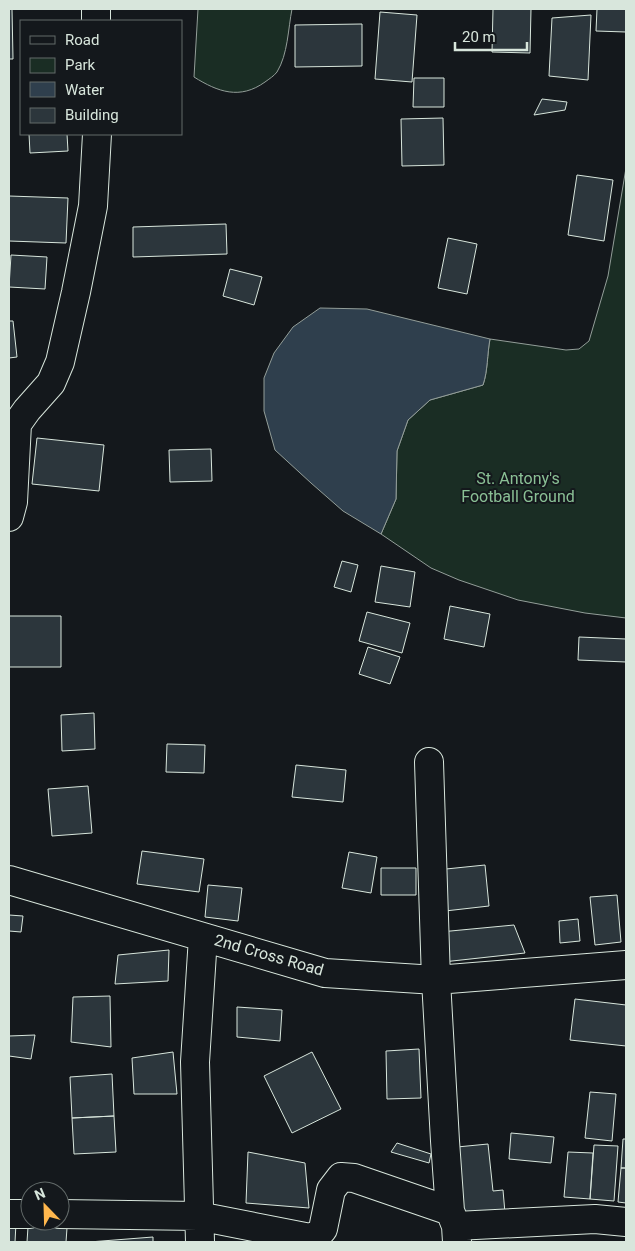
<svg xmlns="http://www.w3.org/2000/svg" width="635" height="1251" viewBox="0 0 635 1251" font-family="Roboto,sans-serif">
<rect width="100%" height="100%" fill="#14181c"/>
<!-- green -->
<path fill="#1a2d24" stroke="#939e99" d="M198,9H292C288,29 288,54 277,72C274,76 269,79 265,82C240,100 218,92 194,77Z
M626,168V618L585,613L518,600L459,580L431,568L381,534L396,499L397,451L408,420L430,400L483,385C488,370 487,355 490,339L566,350L579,349L589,341L608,276Z"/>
<!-- water -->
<path fill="#2f3f4d" stroke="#939e99" d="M320,308L367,309L490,339C487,355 488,370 483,385L430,400L408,420L397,451L396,499L381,534L343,511L311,483L275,450L264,411V378L274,353L293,327Z"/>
<!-- building -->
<path fill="#2c363c" stroke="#d8e6dc" d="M9,9H12L13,59H9Z
M493,9H531L530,53L492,52Z
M597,9H626V32L596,31Z
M380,12L417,15L412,82L375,79Z
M591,15L588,80L549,76L552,18Z
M362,24V66L295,67V25Z
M414,78H444V107H413Z
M542,99L567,102L565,110L534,115Z
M443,118L444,165L402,166L401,119Z
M29,134H67L68,151L30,153Z
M577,175L613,180L604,241L568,235Z
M9,196L68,198L66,243L9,241Z
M226,224L227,254L133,257V227Z
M448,238L477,244L467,294L438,288Z
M11,255L47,257L45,289L9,287Z
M230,269L262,277L254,305L223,296Z
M9,321H13L17,357L9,358Z
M37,438L104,445L99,491L32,484Z
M211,449L212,481L170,482L169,450Z
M342,561L358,565L351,592L334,587Z
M381,566L415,572L410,607L375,602Z
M450,606L490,614L484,647L444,639Z
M367,612L410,623L402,653L359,641Z
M9,616H61V667H9Z
M579,637L626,639V662L578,660Z
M368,647L400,657L390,684L359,674Z
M94,713L95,749L62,751L61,715Z
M167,744L205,745L204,773L166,772Z
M296,765L346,770L343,802L292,797Z
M88,786L92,833L52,836L48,789Z
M142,851L204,859L199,892L137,884Z
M349,852L377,857L371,893L342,888Z
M485,865L489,906L445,911L446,869Z
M381,868H416V895H381Z
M208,885L242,888L238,921L205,917Z
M617,895L621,942L595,945L590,897Z
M9,915L23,916L21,932L9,931Z
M578,919L580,941L560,943L559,921Z
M514,925L525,953L443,962L440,932Z
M169,950L168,981L115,984L118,955Z
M110,996L111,1047L71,1042L73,997Z
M575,999L626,1005V1046L570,1040Z
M237,1007L282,1010L280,1041L237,1037Z
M35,1035L31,1059L9,1056V1036Z
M419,1049L421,1098L387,1099L386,1051Z
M173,1052L177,1094H134L132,1058Z
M312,1052L341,1109L292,1133L264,1076Z
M112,1074L114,1116L72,1118L70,1077Z
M590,1092L616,1094L612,1141L585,1138Z
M114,1116L116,1152L74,1154L72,1118Z
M511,1133L554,1137L551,1163L509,1159Z
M623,1139H626V1168H621Z
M397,1143L431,1154L429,1163L391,1152Z
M488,1144L493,1191L503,1190L505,1213L463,1217L457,1147Z
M594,1145L618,1146L614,1201L590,1199Z
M248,1152L305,1163L309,1208L246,1203Z
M568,1152L593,1153L590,1199L564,1197Z
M621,1168H626V1203L618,1202Z
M9,1223H16L15,1242H9Z
M28,1227L67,1228L66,1242H27Z
M153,1237V1242H89Z"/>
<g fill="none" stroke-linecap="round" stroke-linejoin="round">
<defs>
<path id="minor" d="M96,21V9
M9,517L13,502L17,424L27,410L51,383L60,362L76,292L93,206L97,134
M429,762L436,980L445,1141L450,1211L456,1226L457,1242
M9,880L325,973L436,980L626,965
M9,1214H30
M60,1214L198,1216L305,1237L315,1238L323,1229L331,1190L341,1177L354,1178L450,1211
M456,1226L595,1219L626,1222
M200,1242L195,1062L203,937"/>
</defs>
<!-- minor casing -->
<use href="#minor" stroke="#d8e6dc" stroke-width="30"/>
<!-- minor -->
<use href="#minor" stroke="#14181c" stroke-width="28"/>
</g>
<g text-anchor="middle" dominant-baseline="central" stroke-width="4" stroke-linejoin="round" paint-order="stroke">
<!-- park labels -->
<g font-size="16" fill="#8ac095" stroke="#14181c">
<text x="518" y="478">St. Antony's<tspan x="518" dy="18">Football Ground</tspan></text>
</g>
<!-- street labels -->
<g font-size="16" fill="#d8e6dc" stroke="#14181c">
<text transform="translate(269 955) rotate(16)">2nd Cross Road</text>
</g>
</g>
<!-- border -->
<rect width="635" height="1251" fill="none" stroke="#d8e6dc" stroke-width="20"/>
<!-- legend -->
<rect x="20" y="20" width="162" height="115" fill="#14181c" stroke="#626a69"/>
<rect x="30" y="36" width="25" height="8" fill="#14181c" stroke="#626a69"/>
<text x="65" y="45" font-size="15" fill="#d8e6dc">Road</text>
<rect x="30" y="58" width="25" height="15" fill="#1a2d24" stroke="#626a69"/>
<text x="65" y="70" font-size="15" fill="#d8e6dc">Park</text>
<rect x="30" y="82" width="25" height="15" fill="#2f3f4d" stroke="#626a69"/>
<text x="65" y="95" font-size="15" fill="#d8e6dc">Water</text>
<rect x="30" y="108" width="25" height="15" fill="#2c363c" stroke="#626a69"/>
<text x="65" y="120" font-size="15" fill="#d8e6dc">Building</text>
<!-- north arrow -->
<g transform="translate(45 1206) rotate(337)"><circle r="24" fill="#14181c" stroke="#626a69"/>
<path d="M0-4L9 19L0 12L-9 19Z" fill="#ffb74d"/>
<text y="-8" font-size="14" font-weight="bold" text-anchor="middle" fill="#d8e6dc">N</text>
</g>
<!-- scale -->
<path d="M455 42v8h72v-8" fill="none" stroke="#d8e6dc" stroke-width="2.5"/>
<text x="462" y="42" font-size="15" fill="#d8e6dc" stroke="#14181c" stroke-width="4" paint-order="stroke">20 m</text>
</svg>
